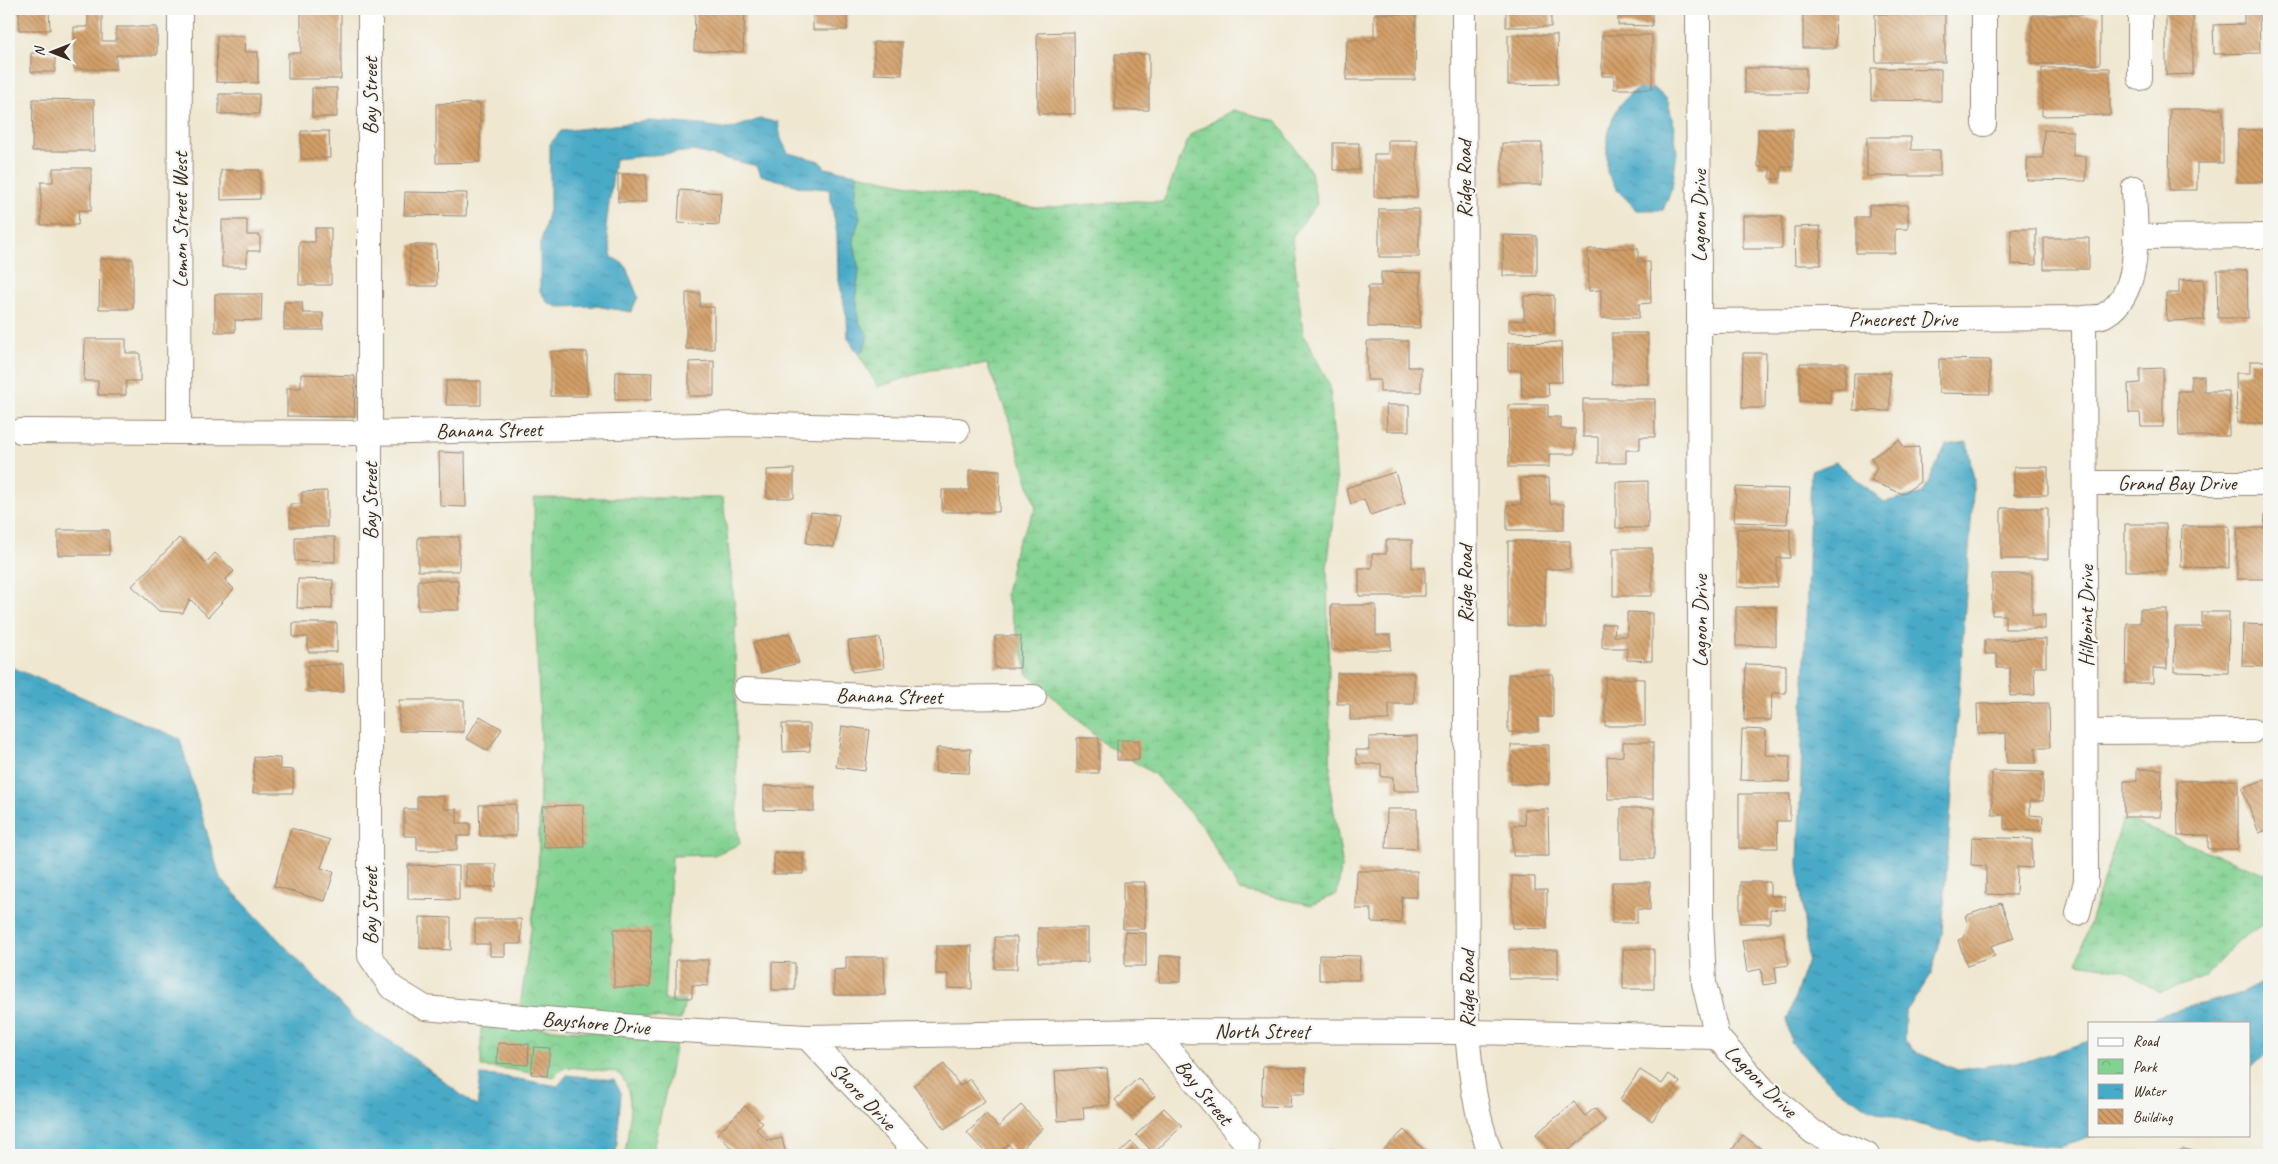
<svg xmlns="http://www.w3.org/2000/svg" width="2278" height="1164" viewBox="0 0 2278 1164" font-family="Caveat,sans-serif">
<defs>
<pattern id="wetland-marsh" width="20" height="14" patternUnits="userSpaceOnUse" patternTransform="scale(1.25)"><rect width="20" height="14" fill="#82d292"/><path d="M1 5h8M5 5V1M11 12h8M15 12V8" fill="none" stroke="#71b47d"/></pattern>
<pattern id="park-crowns" width="20" height="18" patternUnits="userSpaceOnUse" patternTransform="scale(1.25)"><rect width="20" height="18" fill="#82d292"/><path d="M2 6a3 3 0 1 1 6 0M12 15a3 3 0 1 1 6 0" fill="none" stroke="#71b47d"/></pattern>
<pattern id="water-ripples" width="26" height="14" patternUnits="userSpaceOnUse" patternTransform="scale(1.25)"><rect width="26" height="14" fill="#48aac7"/><path d="M2 4q2-2 4 0t4 0M15 11q2-2 4 0t4 0" fill="none" stroke="#3d8ba1"/></pattern>
<pattern id="building-back-hatch" width="6" height="6" patternUnits="userSpaceOnUse" patternTransform="scale(1.25)"><rect width="6" height="6" fill="#d39f68"/><path d="M-1 5l2 2M0 0l6 6M5-1l2 2" fill="none" stroke="#ac8255"/></pattern>
</defs>
<rect width="100%" height="100%" fill="#f6f6f2"/>
<filter id="ink" filterUnits="userSpaceOnUse"><feTurbulence type="fractalNoise" baseFrequency=".02" numOctaves="2"/><feDisplacementMap in="SourceGraphic" scale="10" xChannelSelector="R" yChannelSelector="G"/><feConvolveMatrix kernelMatrix="1 2 1 2 8 2 1 2 1" color-interpolation-filters="sRGB"/></filter>
<filter id="wash" filterUnits="userSpaceOnUse"><feTurbulence type="fractalNoise" baseFrequency=".0096" numOctaves="4" result="noise"/><feDisplacementMap in="SourceGraphic" scale="20" xChannelSelector="R" yChannelSelector="G"/><feGaussianBlur stdDeviation="1.12" result="paint"/><feColorMatrix in="noise" values="0 0 0 0 0 0 0 0 0 0 0 0 0 0 0 0 0 1.4 0 .05"/><feComposite in="paint" operator="in"/></filter>
<g filter="url(#wash)">
<rect width="100%" height="100%" fill="#efe7d0"/>
<!-- wetland -->
<path fill="url(#wetland-marsh)" stroke="#5e7e58" d="M1233,110L1277,121L1311,172L1317,204L1292,237L1303,333L1330,386L1337,487L1327,568L1331,793L1342,862L1337,894L1312,905L1239,890L1202,826L1154,774L1102,742L1028,674L1006,594L1016,546L1036,508L1008,417L987,364L930,370L878,387L859,355L865,346L868,336L858,322L856,295L859,271L853,238L860,218L855,201L857,174L922,188L1037,208L1135,201L1163,202L1190,135Z
M2123,819L2269,875V920L2238,941L2205,977L2160,993L2124,970L2077,963Z"/>
<!-- park -->
<path fill="url(#park-crowns)" stroke="#5e7e58" d="M534,498H723L737,627L735,628L737,827L740,844L714,855L672,856L664,1000H685L681,1020L520,1008L538,879L541,740L536,629Z
M481,1023L677,1039L652,1155H625C627,1134 639,1083 615,1072L568,1067L562,1069L554,1077L508,1069L481,1067Z"/>
<!-- water -->
<path fill="url(#water-ripples)" stroke="#426a72" d="M1648,84L1667,99L1673,121L1677,153L1672,188L1663,210H1637L1617,190L1607,172V139L1613,117L1620,105L1630,94Z
M760,119L778,122L781,139L788,153L820,161L825,168L857,174L855,201L860,218L853,238L859,271L856,295L858,321L868,335L865,346L859,355L848,338L847,318L838,276L837,234L829,189L801,187L761,175L757,166L693,151L615,159L606,227L612,257L625,265L638,297L631,312L596,306L558,307L548,303L540,291V245L550,206V144L561,131L650,121L701,125L730,129Z
M1967,442L1974,480L1942,934L1931,975L1905,1013L1904,1040L1913,1051L1958,1070L2030,1060L2089,1041V1135H2098L2060,1147L1977,1141L1876,1112L1835,1088L1791,1043L1787,1020L1808,959L1798,864L1811,471L1836,462L1884,502L1923,493L1946,445Z
M9,666L180,739L220,878L356,1021L395,1044L477,1107L481,1075L506,1077L558,1086L567,1075L614,1080L621,1093L616,1155H9Z
M2269,979V1050L2249,1069V1023H2145L2169,1012L2240,994Z"/>
<g id="blocks">
<!-- building -->
<path fill="url(#building-back-hatch)" d="M9,9H11V60L9,59Z
M19,9H49L50,30H19Z
M314,9H341V79H288V53H301V13H314Z
M623,9H659V11H623Z
M695,9H745L743,52L694,51Z
M813,9H847V30H813Z
M1506,9H1551V27H1506Z
M1618,9H1652V26L1618,25Z
M1803,9H1835L1836,48H1803Z
M2166,9H2193V74L2166,75Z
M2259,9L2260,53L2214,54L2213,25L2244,24V10Z
M88,13H102V41H116V27H157V55H116V69H74V27H88Z
M1374,14H1416L1415,80H1346L1347,40H1374Z
M1875,14H1945V62H1876Z
M2032,15H2100V64H2032Z
M1074,32L1075,114H1038L1037,33Z
M1508,35H1557L1558,84L1508,85Z
M1602,35H1652V89H1614V76H1602Z
M217,36H245L244,52H258V83L216,82Z
M874,42H902V75L874,74Z
M31,53L55,54V72H31Z
M1115,54H1149V110H1115Z
M1745,68H1806V93H1745Z
M1871,68L1941,69V101L1871,100Z
M2042,68H2110V115L2042,116Z
M312,88H337V117H312Z
M219,94H259V114H219Z
M33,99L94,100V151H32Z
M480,103V162L436,163V104Z
M2170,109H2223V163H2197V190H2169Z
M1758,129H1793V167H1781V179H1770V167H1758Z
M2044,130L2073,131V156H2086V181L2027,180V158H2043Z
M2238,130H2269V182H2237Z
M301,131H329L330,158L301,159Z
M1867,137H1911V150H1940V176H1867Z
M1388,140H1417V197H1374V154H1388Z
M1333,143H1359V170H1333Z
M1502,143H1542V185H1502Z
M53,168H91V211L79,210L78,225H41V182H53Z
M221,170H260V199L221,200Z
M618,174H646V202H618Z
M680,190L721,193L719,225L678,223Z
M405,192L467,193L466,216L404,215Z
M1869,205H1908V229H1895V253H1856V217H1869Z
M1379,209H1419V257H1379Z
M1743,216H1782V249H1743Z
M222,220H247V235H260V251H247V267H222Z
M1820,226L1821,265H1795L1794,227Z
M315,228H331V285H299V242H315Z
M2011,229H2036V265L2011,264Z
M1503,235L1537,236V276H1503Z
M2044,238H2089V269H2044Z
M410,245H436L437,286H410Z
M1638,248V262H1650L1651,303L1639,304V318H1601V290L1589,291L1588,249Z
M100,259H133V309H99Z
M2217,270H2247L2248,318H2218Z
M1381,272L1421,273L1420,328L1368,327V286H1381Z
M2204,279V320L2167,321L2166,293H2179V280Z
M686,293H700V307H714V349H686Z
M215,294H262L261,321L235,320V332H215Z
M1554,295V333L1509,332V320L1524,321V296Z
M284,302H302L303,313H323V330H284Z
M1612,333H1648V384H1612Z
M85,339H126V353H140V381H126V395H98V381H84Z
M1367,341H1408V367H1421V392H1380V380H1367Z
M1561,342L1562,382H1548L1549,396H1522L1521,370H1508V343Z
M551,351L587,352V396H551Z
M1743,353H1766L1765,408H1742Z
M1939,359L1990,360V394L1939,393Z
M714,361V396H689V362Z
M2250,361H2269V423H2237L2236,373H2250Z
M1800,363H1845V389H1830V402L1800,401Z
M2163,368V427H2141L2140,413H2129L2128,384L2140,383V369Z
M616,372L652,373L651,400H615Z
M1854,373H1890V411L1853,410Z
M301,374L355,376L354,417L287,416V388H301Z
M2191,376H2204V391H2229V436H2179L2178,391H2191Z
M446,381H481V405H446Z
M1583,399H1655V437H1640V450H1626V463H1598V437H1583Z
M1386,405H1409V431H1387Z
M1508,405H1548V417H1561V429H1575V454H1549V467H1509Z
M1899,440L1905,448L1919,447L1920,482L1903,494L1871,481L1877,467L1871,458Z
M439,452L465,453L466,507L440,506Z
M2014,467H2048V495H2014Z
M794,469V498H767V470Z
M969,470H1000L999,512H942V490H969Z
M1395,472L1405,504L1370,515L1364,499L1351,504L1346,488Z
M1521,478H1549L1550,504H1564V530H1507V505L1521,504Z
M1648,481V528H1616V482Z
M1736,487L1789,489L1787,524L1734,522Z
M327,491V527H290V504H302V492Z
M2001,508H2048V559H2001Z
M811,512L839,515L834,547L806,543Z
M2265,515H2269V579H2237V528H2264Z
M2125,524H2166L2167,571H2125Z
M2182,526H2229V568L2181,567Z
M1737,529H1790V558H1777V587H1737Z
M58,530H109V555H58Z
M295,537H335V562L295,561Z
M418,537H459V571H418Z
M179,538L206,563L215,553L234,571L225,580L234,589L208,617L190,599L183,613L159,611L132,586Z
M1386,540H1412V568H1425V596H1359V568H1372V554H1386Z
M1508,541H1570V569H1545V626H1508Z
M1613,548H1652V596H1613Z
M1992,574H2032V615H2045V629H2005V615H1992Z
M298,579L333,580L332,609L297,608Z
M418,580H458L459,610H418Z
M1331,605H1376V635H1391V650H1332Z
M1736,607H1776V646H1736Z
M2140,609H2167V669L2153,668V683H2126L2127,623H2140Z
M1627,612L1652,613V661L1627,660V648H1602V624H1615L1614,636H1627Z
M2202,612H2229L2228,673L2174,672L2175,627H2202Z
M293,623H337V652H308V637H293Z
M2243,624L2269,625V667L2242,666Z
M790,633L799,663L761,673L753,643Z
M995,636H1021L1020,668H995Z
M880,638L884,668L852,672L848,641Z
M2046,639V667H2034L2035,695L2010,696V668H1997V654H1985V640Z
M343,664L344,692H308V665Z
M1746,664L1786,665V693H1772L1771,720H1744Z
M1337,673H1414V704H1389V720H1350V704H1337Z
M1508,674H1553V717H1538V732H1508Z
M1605,678L1645,679V726H1605Z
M399,700H464V732L399,731Z
M2049,703L2050,748H2035L2036,763H2007L2006,733L1978,734L1977,704Z
M480,716L502,729L488,751L466,738Z
M782,724H810V751L783,752Z
M842,726L870,730L865,771L836,767Z
M1742,729L1766,730L1765,755L1790,756L1789,782L1740,780Z
M1417,736L1418,791H1393V777H1381V764H1357L1356,750H1369V737Z
M1077,738H1099V773H1077Z
M1117,740H1139V760H1117Z
M1623,742H1653V799H1608L1607,757L1623,756Z
M1511,745H1549V784H1511Z
M937,748L971,749L969,773L935,772Z
M254,757L280,758V769L293,770V793H253Z
M2137,769H2162L2161,817H2124V781H2137Z
M1992,771L2043,772V801H2030V815L2043,816L2042,830L2004,829V815H1992Z
M2269,778V829L2259,833L2242,788Z
M2238,780V849H2208V835L2178,836L2177,781Z
M764,786H814V811L764,810Z
M1739,794H1790V821H1777L1778,848H1739Z
M417,796H444V809H457V823H470V836H457V850H417V836H404V809H417Z
M516,804V836H480L479,805Z
M583,805L584,847L544,848L543,806Z
M1621,808H1654V859H1621Z
M1387,809H1417V849L1386,848Z
M1548,809L1549,856H1513V825H1525L1524,810Z
M291,828L330,840L321,868L334,872L325,901L274,886Z
M1972,837L2032,839V868L2017,867L2016,895L1986,894V866L1971,865Z
M774,852L803,853V874H774Z
M466,864H496V887H466Z
M408,865L459,866V900L408,899Z
M1357,871H1417V897H1402L1401,923L1371,922V909H1356Z
M1512,876L1535,877V890H1547V929L1512,928Z
M1123,882H1145V929H1123Z
M1612,882H1650V910L1637,909V923H1612Z
M1740,882H1770V896H1785V910L1770,909V923H1740Z
M2001,903L2014,938L1991,946L1995,956L1967,966L1958,940L1963,938L1968,924L1965,916Z
M420,917L451,918V950L420,948Z
M475,919H521V944H505V956H490V944H475Z
M1038,928H1088V962H1038Z
M614,929H651L650,987H614Z
M1125,932L1146,933V966H1125Z
M1783,934L1789,965L1775,967L1777,983L1763,985L1761,969L1747,972L1742,940Z
M995,937H1017V969H995Z
M936,946H972V989L948,988V974H936Z
M1623,949H1654V989H1623Z
M1509,950H1558V979H1509Z
M1319,955L1360,956L1359,980H1319Z
M1160,956H1181V982H1159Z
M846,957H884L885,995H834V970L846,969Z
M676,960H708V986L692,985V998H676Z
M772,962L795,963V990H772Z
M498,1043L529,1044L528,1065L497,1063Z
M534,1047L550,1048L547,1076L531,1074Z
M944,1064L960,1086L970,1079L985,1101L944,1129L914,1085Z
M1263,1066L1306,1068L1305,1094H1291L1290,1107L1261,1106Z
M1107,1068L1110,1105L1083,1107L1084,1119L1058,1121L1055,1071Z
M1640,1070L1662,1084L1669,1074L1680,1082L1652,1121L1620,1099Z
M1138,1078L1155,1096L1131,1118L1115,1100Z
M1574,1102L1585,1116L1595,1108L1605,1121L1563,1155H1553L1536,1134Z
M1021,1105L1043,1128L1017,1153L1008,1144L1002,1150L1007,1155H979L984,1151L967,1133L986,1114L998,1127Z
M745,1106L763,1123L756,1129L768,1141L782,1138L786,1155H755V1151L751,1155H739L717,1134Z
M1164,1108L1182,1126L1154,1153L1136,1135Z
M1404,1130L1427,1153L1425,1155H1378Z
M1743,1135L1769,1155H1728Z
M1131,1142L1144,1155H1117Z
M1328,1149L1334,1155H1322Z
M2183,1149L2201,1152L2200,1155H2171Z"/>
</g>
</g>
<g filter="url(#ink)">
<use href="#blocks" fill-opacity="0" stroke="#958877" stroke-width="1"/>
<g fill="none" stroke-linecap="round" stroke-linejoin="round">
<defs>
<path id="minor" d="M370,9V956L391,987L425,1008L646,1028L807,1037L1154,1031L1467,1032L1717,1037
M1464,9L1467,1032C1471,1076 1475,1113 1491,1155
M1698,9L1701,917L1704,983L1717,1037L1764,1090L1813,1132L1867,1155
M1984,9V124
M2140,9V78
M2135,237L2269,236
M1700,321L2084,318C2090,317 2101,318 2106,314C2144,291 2135,225 2134,188
M21,431L369,433L740,424L957,430
M179,431L180,9
M2085,483H2269
M745,690L906,698L1034,697
M2087,732L2252,731
M2078,913L2086,881L2084,318
M1154,1031L1247,1144L1246,1155
M807,1037L919,1155"/>
</defs>
<!-- minor casing -->
<use href="#minor" stroke="#958877" stroke-width="26"/>
<!-- minor -->
<use href="#minor" stroke="#fff" stroke-width="24"/>
</g>
</g>
<g text-anchor="middle" dominant-baseline="central" stroke-width="4.5" stroke-linejoin="round" paint-order="stroke">
<!-- street labels -->
<g font-size="21" fill="#3b2a1e" stroke="#f6f6f2">
<text transform="translate(370 96) rotate(-90)">Bay Street</text>
<text transform="translate(1464 179) rotate(-90)">Ridge Road</text>
<text transform="translate(1699 216) rotate(-90)">Lagoon Drive</text>
<text transform="translate(180 220) rotate(-90)">Lemon Street West</text>
<text x="1903" y="319">Pinecrest Drive</text>
<text transform="translate(489 430) rotate(-1)">Banana Street</text>
<text x="2177" y="483">Grand Bay Drive</text>
<text transform="translate(370 501) rotate(-90)">Bay Street</text>
<text transform="translate(1465 584) rotate(-90)">Ridge Road</text>
<text transform="translate(2086 616) rotate(-90)">Hillpoint Drive</text>
<text transform="translate(1700 621) rotate(-90)">Lagoon Drive</text>
<text transform="translate(889 696) rotate(1)">Banana Street</text>
<text transform="translate(370 906) rotate(-90)">Bay Street</text>
<text transform="translate(1467 989) rotate(-90)">Ridge Road</text>
<text transform="translate(596 1023) rotate(5)">Bayshore Drive</text>
<text x="1262" y="1031">North Street</text>
<text transform="translate(1761 1081) rotate(45)">Lagoon Drive</text>
<text transform="translate(1204 1092) rotate(51)">Bay Street</text>
<text transform="translate(863 1096) rotate(46)">Shore Drive</text>
</g>
</g>
<!-- margin -->
<rect width="2278" height="1164" fill="none" stroke="#f6f6f2" stroke-width="30"/>
<!-- legend -->
<rect x="2088" y="1022" width="162" height="115" fill="#f6f6f2" stroke="#aba49d"/>
<rect x="2098" y="1038" width="25" height="8" fill="#ffffff" stroke="#aba49d"/>
<text x="2133" y="1046" font-size="15" fill="#3b2a1e">Road</text>
<rect x="2098" y="1059" width="25" height="15" fill="url(#park-crowns)" stroke="#aba49d"/>
<text x="2133" y="1072" font-size="15" fill="#3b2a1e">Park</text>
<rect x="2098" y="1084" width="25" height="15" fill="url(#water-ripples)" stroke="#aba49d"/>
<text x="2133" y="1096" font-size="15" fill="#3b2a1e">Water</text>
<rect x="2098" y="1109" width="25" height="15" fill="url(#building-back-hatch)" stroke="#aba49d"/>
<text x="2133" y="1122" font-size="15" fill="#3b2a1e">Building</text>
<!-- north arrow -->
<g transform="translate(52 52) rotate(270)" stroke="#f6f6f2" stroke-width="4" paint-order="stroke">
<path d="M0-4L9 19L0 12L-9 19Z" fill="#3b2a1e"/>
<text y="-8" font-size="14" font-weight="bold" text-anchor="middle" fill="#3b2a1e">N</text>
</g>
</svg>
